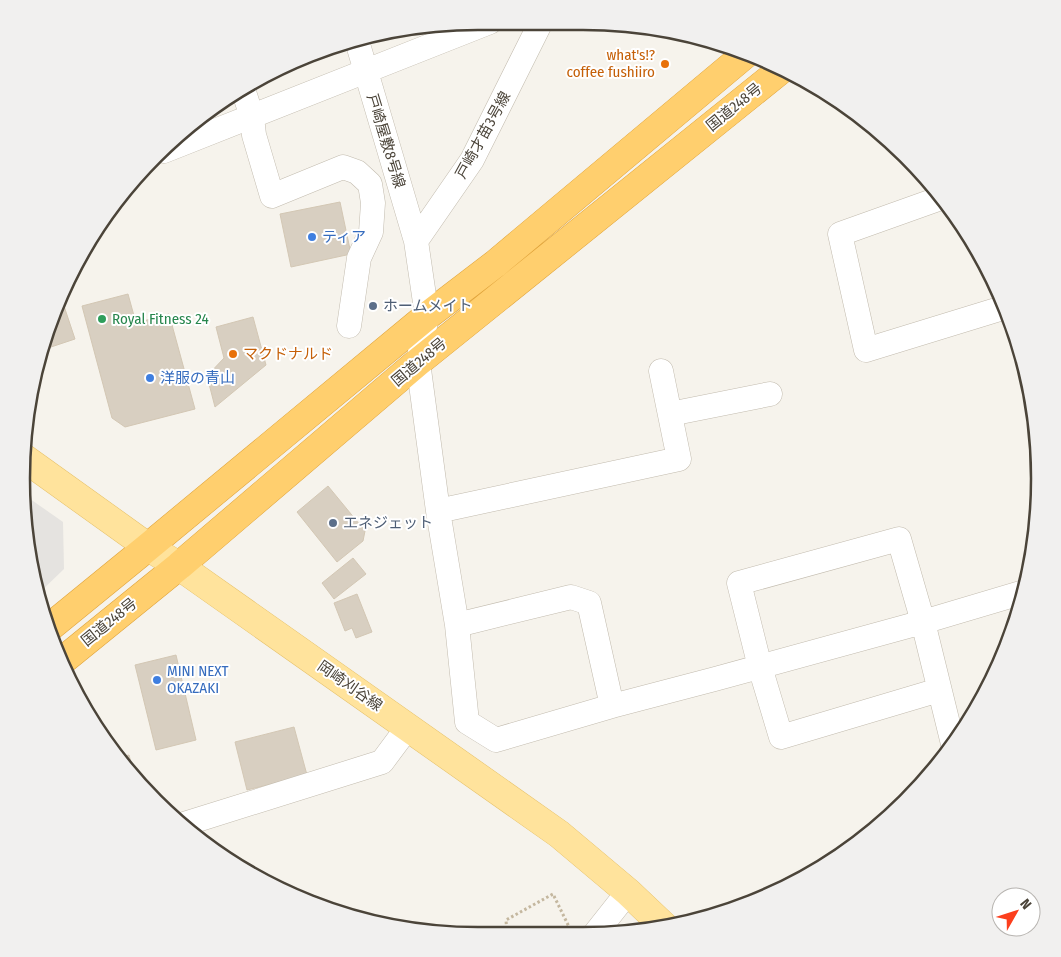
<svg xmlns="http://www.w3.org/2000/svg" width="1061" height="957" viewBox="0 0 1061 957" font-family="'Fira Sans Condensed','Noto Sans JP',sans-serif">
<rect width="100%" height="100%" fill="#f6f3ec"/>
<!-- parking -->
<path fill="#e5e3e0" d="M23,494L63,522L64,569L39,593L30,568Z"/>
<!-- building -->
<path fill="#d8cfc1" stroke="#d3c7b4" d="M340,202L351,254L291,267L280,214Z
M128,294L136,323L169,314L195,409L125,427L112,418L82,306Z
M61,297L75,339L42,350L43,355L42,360L38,363H36Z
M253,317L266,365L215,407L207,376L224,358L216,327Z
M328,486L365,531L363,541L337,562L297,512Z
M353,558L366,574L334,599L322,583Z
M357,594L372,632L356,638L352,628L345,631L334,603Z
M176,655L196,740L156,750L135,665Z
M294,727L307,775L247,790L235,742Z
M129,755L135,777L117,758Z"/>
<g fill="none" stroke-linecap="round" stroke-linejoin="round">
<defs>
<path id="minor" d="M357,41L416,241L427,316L418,362L438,511L457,625L467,722L496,740L612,706L715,679L923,622L1024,592
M243,89L252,117L254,135L272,196L343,167L357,172L370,184L373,203L371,232L359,258L349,326
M164,151L490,22
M941,198L840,234L866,350L1006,307
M416,241L472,160L540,24
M670,414L770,394
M438,511L679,459L661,371
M457,625L571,597L589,603L612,706
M939,690L781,737L760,667L739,583L899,539L923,622L953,744
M181,825L382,762L408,727
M594,935L628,892"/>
<path id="major" d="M24,458L148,547L179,566L559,834L628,892L666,928"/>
<path id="highway" d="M50,627L148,547L427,316L495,264L747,53
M62,661L179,566L418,362L782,69"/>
</defs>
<!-- minor casing -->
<use href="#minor" stroke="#c2bbae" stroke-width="25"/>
<!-- major casing -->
<use href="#major" stroke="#e6c16a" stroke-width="29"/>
<!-- highway casing -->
<use href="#highway" stroke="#e0a43c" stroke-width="29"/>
<!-- path -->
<path stroke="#c4b79f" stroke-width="3" stroke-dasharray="2.5 2.5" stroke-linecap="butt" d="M507,934L506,920L553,894L572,933"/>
<!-- minor -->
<use href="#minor" stroke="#fff" stroke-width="24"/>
<!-- major -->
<use href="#major" stroke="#ffe39c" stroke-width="28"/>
<!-- highway -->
<use href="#highway" stroke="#ffcf6e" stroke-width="28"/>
</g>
<!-- markers -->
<g fill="#e8710a" stroke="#fff" stroke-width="2">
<circle cx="665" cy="64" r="5"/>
<circle cx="233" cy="354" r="5"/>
</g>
<g fill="#3f7fe0" stroke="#fff" stroke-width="2">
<circle cx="312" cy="237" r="5"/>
<circle cx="150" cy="378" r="5"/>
<circle cx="157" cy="680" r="5"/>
</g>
<g fill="#5c6f8a" stroke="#fff" stroke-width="2">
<circle cx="373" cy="306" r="5"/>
<circle cx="333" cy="523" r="5"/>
</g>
<circle fill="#2e9e5b" stroke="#fff" stroke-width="2" cx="102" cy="319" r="5"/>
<g text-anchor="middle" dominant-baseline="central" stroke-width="4" stroke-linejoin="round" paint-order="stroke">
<!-- food labels -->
<g font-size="15" fill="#c56008" stroke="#fff" text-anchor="end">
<text x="655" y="55">what's!?<tspan x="655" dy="17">coffee fushiiro</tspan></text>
<text x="243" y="354" text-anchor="start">マクドナルド</text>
</g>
<!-- street labels -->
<g font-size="15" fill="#4b4439" stroke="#fff">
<text transform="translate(734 107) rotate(-39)">国道248号</text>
<text transform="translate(483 135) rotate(-61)">戸崎才苗3号線</text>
<text transform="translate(386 141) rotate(73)">戸崎屋敷8号線</text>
<text transform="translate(419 362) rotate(-40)">国道248号</text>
<text transform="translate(109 622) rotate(-39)">国道248号</text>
<text transform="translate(350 686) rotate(35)">岡崎刈谷線</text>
</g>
<!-- shop labels -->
<g font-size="15" fill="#366cbe" stroke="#fff" text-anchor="start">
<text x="322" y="237">ティア</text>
<text x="160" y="378">洋服の青山</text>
<text x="167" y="671">MINI NEXT<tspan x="167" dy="17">OKAZAKI</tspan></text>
</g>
<!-- service labels -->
<g font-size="15" fill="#4e5e75" stroke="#fff" text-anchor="start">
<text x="383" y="306">ホームメイト</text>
<text x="343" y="523">エネジェット</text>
</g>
<!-- leisure labels -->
<g font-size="15" fill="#27864d" stroke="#fff" text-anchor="start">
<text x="112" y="319">Royal Fitness 24</text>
</g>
</g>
<!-- crop -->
<path d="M0 0H1061V957H0ZM478 30H583A448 448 0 0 1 1031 478V479A448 448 0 0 1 583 927H478A448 448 0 0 1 30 479V478A448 448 0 0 1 478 30Z" fill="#f1f0ef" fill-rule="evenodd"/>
<path fill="none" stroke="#4b4439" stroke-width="2.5" d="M478 30H583A448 448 0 0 1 1031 478V479A448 448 0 0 1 583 927H478A448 448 0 0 1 30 479V478A448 448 0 0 1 478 30Z"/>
<!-- north arrow -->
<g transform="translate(1016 912) rotate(51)"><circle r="24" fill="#ffffff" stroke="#b7b4b0"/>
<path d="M0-4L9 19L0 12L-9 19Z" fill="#fc3f1d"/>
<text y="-8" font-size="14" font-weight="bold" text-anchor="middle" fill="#4b4439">N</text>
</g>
</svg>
